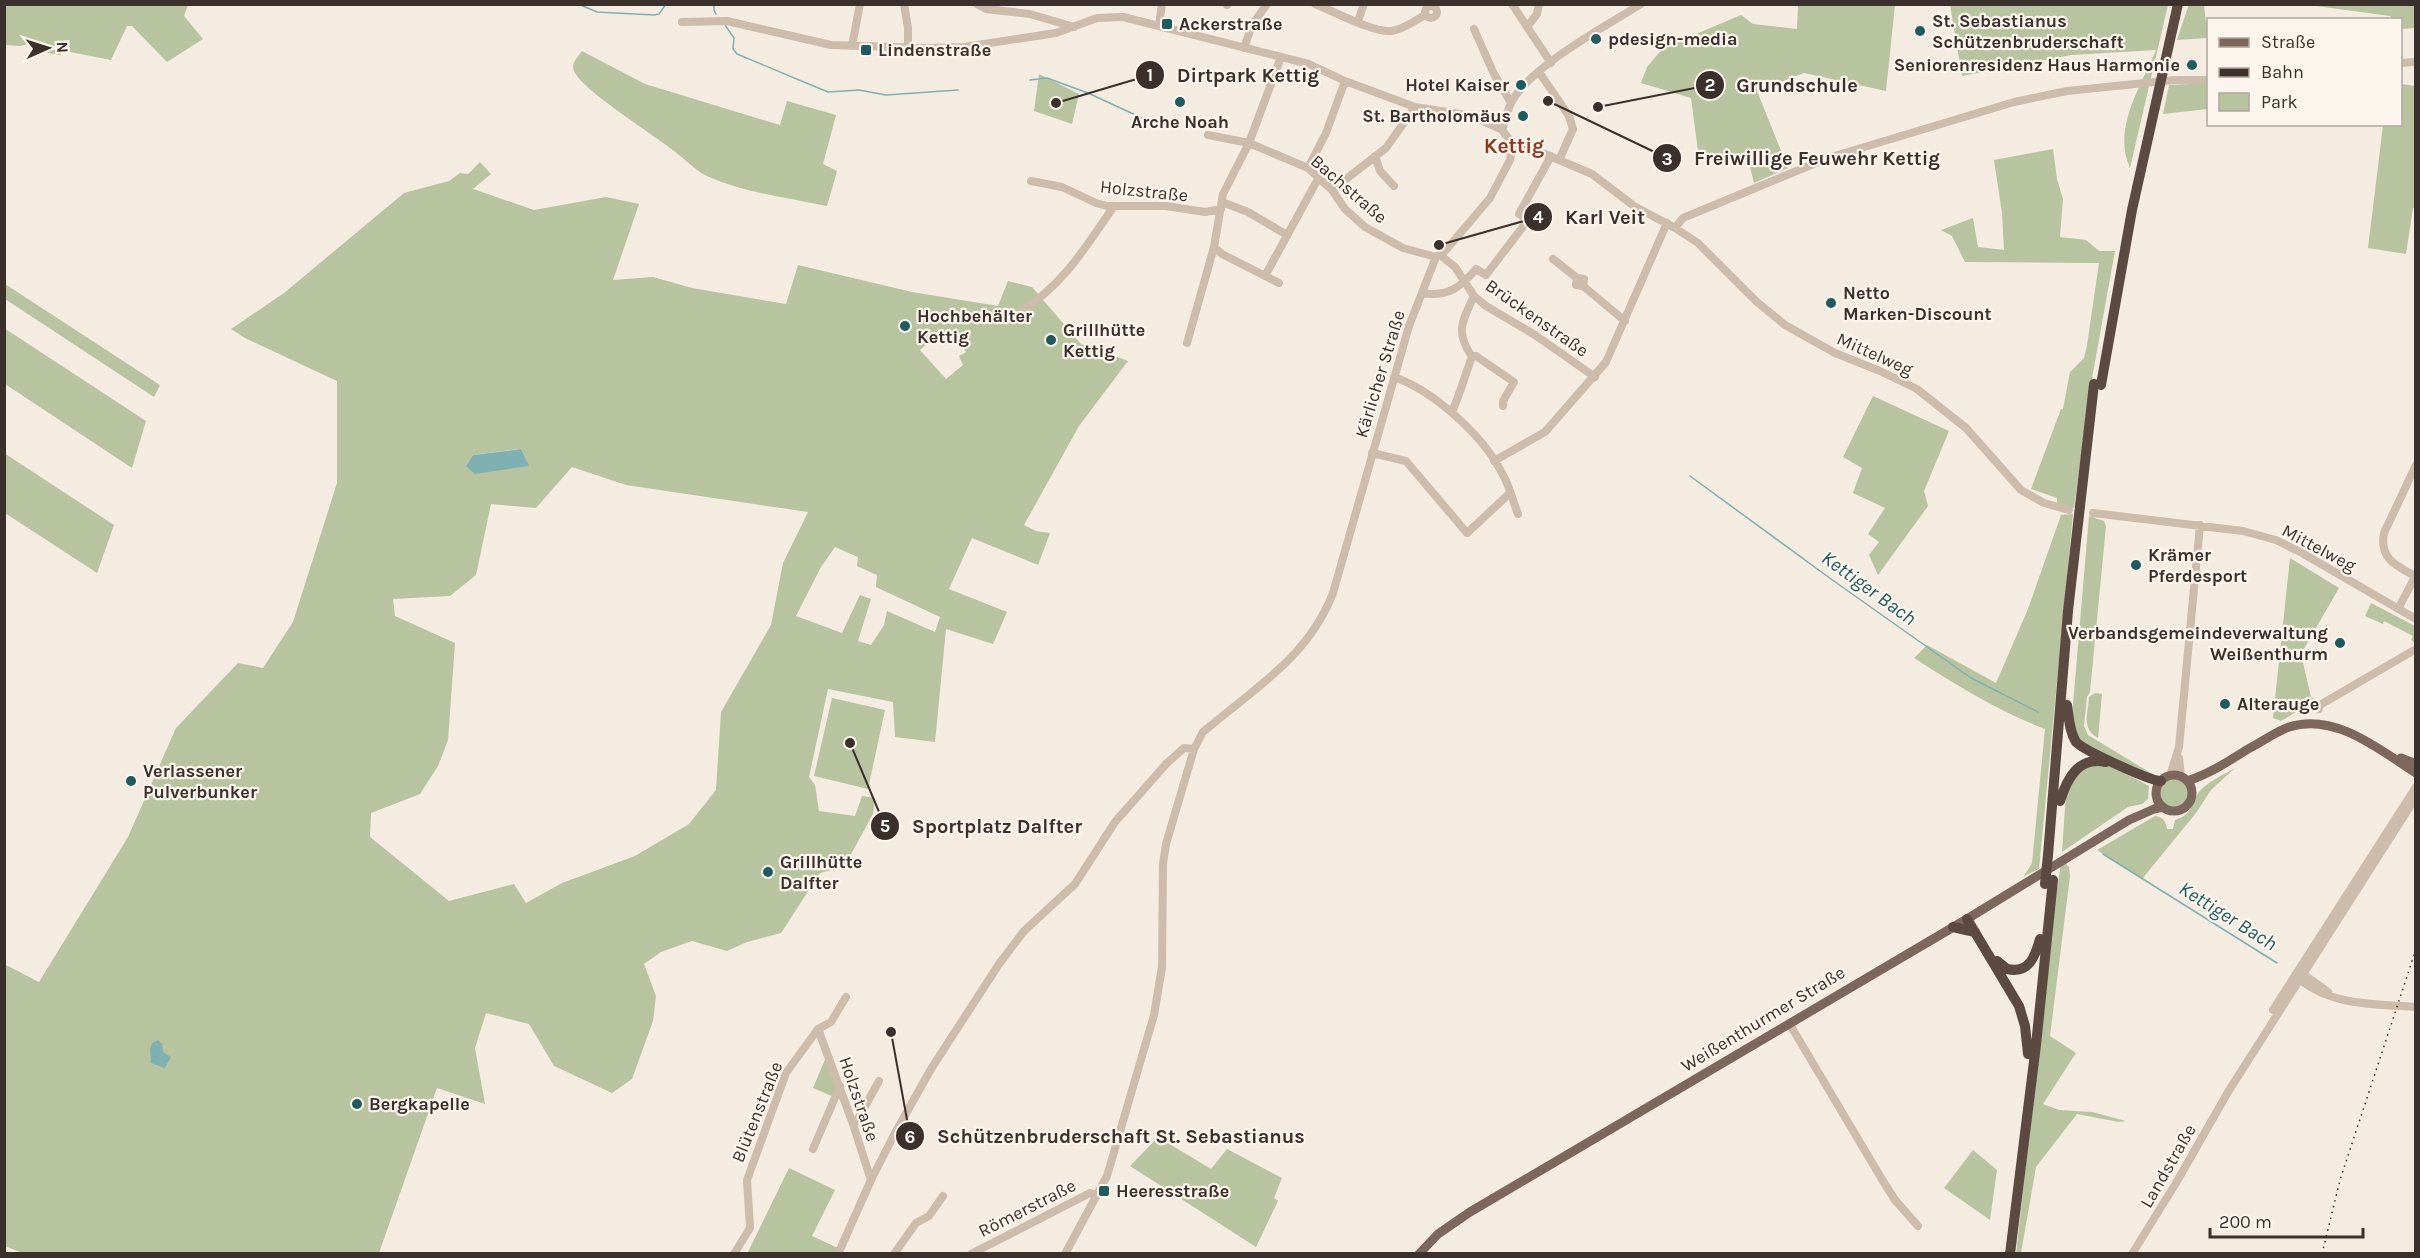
<svg xmlns="http://www.w3.org/2000/svg" width="2420" height="1258" viewBox="0 0 2420 1258" font-family="Karla,sans-serif">
<rect width="100%" height="100%" fill="#f4ebe1"/>
<!-- green -->
<path fill="#b8c4a0" fill-rule="evenodd" d="M2189,4L2204,5L2208,38L2177,40Z
M4,5H188L184,16L203,39L167,62L132,26H127L111,60L65,51L60,55L37,51L33,42L21,46L5,45Z
M1798,5H1895L1886,91L1804,73L1757,91L1788,168L1754,183L1749,163L1733,167V162L1717,155L1699,159L1691,98L1641,83L1647,67L1663,48L1741,15L1753,24L1797,29Z
M1950,5H2168L2130,168C2112,129 2141,86 2156,50L2071,55L1962,76Z
M2239,5H2415V28L2402,29L2400,20L2394,19L2390,16L2309,5Z
M582,51L645,84L780,125L787,101L836,115L823,164L837,171L827,206C789,198 741,192 707,176C694,170 682,156 670,148C651,133 582,90 574,71C571,63 577,58 582,51Z
M1039,74L1079,94L1072,124L1034,111Z
M2208,83V109L2163,114L2169,85Z
M2401,84L2416,86L2415,208H2413L2406,254L2368,248L2383,125L2400,124Z
M2053,149L2057,179L2063,199L2060,237L2086,240L2099,251H2115L2091,384L2074,508L2057,505V498L2031,489L2061,409H2063L2070,372L2084,358L2087,345L2099,263L1965,262L1952,236L1941,230L1973,218L1978,247L2004,250L2002,213L1994,160Z
M480,162L491,174L473,189L534,210L606,197L639,204L613,280L653,277L692,288L786,304L798,265L912,292L998,306L1008,281L1032,287L1081,344L1128,361L1079,426L1024,525L1036,531L1050,533L1038,565L972,538L949,589L1007,612L993,644L946,629L935,742L895,737L893,702L828,689L809,777L815,785L819,811L855,816L862,796L875,798L873,814L844,867L820,873L781,933L747,942L727,951L692,941L661,952L644,964L656,996L653,1021L632,1079L612,1093L554,1066L529,1024L486,1013L475,1048L485,1104L437,1088L379,1253L25,1254L5,1246L4,964L39,982L128,837L176,728L238,663L263,668L293,622L337,483V381L245,338L231,329L284,293L404,193L449,181L460,173L468,174ZM942,331L962,346L966,352L959,356L963,365L946,379L920,350ZM520,449L528,466H466L473,455ZM572,467L626,485L808,512L783,563L771,625L721,712L716,790L689,824L635,856L562,883L526,903L514,884L449,901L370,837L371,813L420,794L438,766L448,740L455,643L395,616L393,599L450,596L476,575L491,504L536,508ZM835,547L858,557L857,566L877,575L876,587L940,617L935,632L887,611L884,625L871,645L858,641L871,599L860,595L842,633L796,616L821,567Z
M5,284L160,385L154,397L5,299Z
M4,328L146,421L132,468L5,384Z
M1873,396L1949,431L1924,491L1928,506L1878,575L1869,555L1879,542L1868,534L1885,508L1853,493L1862,468L1843,457Z
M4,453L114,525L97,573L5,513Z
M2073,514L2040,859L2039,869L2024,876L2032,863L2045,729C1998,711 1956,685 1914,658L1927,645L1996,683L2028,609L2061,515Z
M2089,516L2104,521L2106,526L2090,692L2087,697L2084,726L2088,735L2154,775L2089,749L2076,736L2072,716Z
M2290,558L2339,588L2301,654L2311,697L2317,700L2281,721L2273,718Z
M2371,603L2415,626V643L2411,640L2413,636L2384,621L2383,624L2365,616Z
M2095,693L2102,694L2098,738C2081,729 2088,714 2089,697Z
M832,698L885,710L868,789L814,776Z
M2109,765L2149,786L2148,799L2142,804L2128,807L2062,852L2066,793L2083,766Z
M2235,768L2211,790L2196,813L2142,879L2097,850L2155,816C2163,817 2166,821 2167,829H2173L2175,820C2194,814 2190,804 2199,792C2207,782 2225,774 2235,768Z
M2159 794a15 15 0 1 1 30 0a15 15 0 1 1-30 0Z
M2064,862L2069,867L2070,876L2050,1036L2076,1053L2043,1104L2059,1110L2092,1112L2126,1121L2119,1122L2077,1114L2036,1167L2021,1253L2016,1254L2055,901L2061,863Z
M826,1057L836,1087L832,1096L813,1088Z
M1158,1137L1211,1169L1227,1149L1282,1178L1274,1198L1278,1201L1256,1247L1130,1166Z
M1973,1150L1997,1170L1990,1220L1944,1188Z
M789,1168L835,1190L812,1236L838,1248L835,1253L748,1252Z"/>
<!-- water -->
<path fill="#7fb0b2" d="M521,449L529,466L475,474L466,466L473,455Z
M158,1040L162,1044L163,1052L171,1057L165,1068L151,1063L150,1049L152,1043Z"/>
<g fill="none" stroke-linecap="round" stroke-linejoin="round">
<!-- stream -->
<path stroke="#7fb0b2" stroke-width="1.5" d="M578,4L597,12L654,15L659,14L666,4
M714,4V10L716,14
M725,25L734,38L733,49L737,54L828,92L859,90L886,95L958,90
M1030,80L1047,78L1088,93L1155,124
M1690,476L1831,579L1971,678L2038,712
M2103,854L2277,963"/>
<!-- minor -->
<path stroke="#cdbbac" stroke-width="8" d="M904,4L908,28V47
M977,4L986,9L1030,14L1074,27
M1315,4C1333,11 1374,33 1391,31C1402,30 1416,20 1425,15
M1512,4L1551,63
M1227,5V4
M1425 12a6 6 0 1 1 12 0a6 6 0 1 1-12 0Z
M1358,21L1364,4
M682,22L727,21L831,45L927,48L964,47L1056,33L1097,18L1123,17L1309,64L1345,81L1415,107L1472,116L1502,130L1513,144
M1159,25L1162,4
M1527,27L1537,14L1539,4
M1474,29L1494,74L1511,103
M852,46L860,4
M1244,48L1252,25L1267,4
M2400,63L2416,62
M1539,72L1569,116L1573,129L1560,158
M1502,130C1505,122 1507,111 1511,103C1530,66 1605,27 1641,4
M1208,135L1249,143L1308,168L1332,190L1345,209L1365,227L1403,248L1436,257
M1513,144L1519,143L1592,174L1634,206L1675,228L1698,243L1757,302L1785,325L1835,353L1880,371L1917,389L1966,428L2021,490L2044,503L2069,510
M1375,156L1380,171L1394,186
M1308,168L1326,133L1345,81
M1031,181L1062,187L1096,203L1107,206H1166L1205,212L1221,209
M1332,190L1386,148L1415,107
M1222,202L1248,212L1287,235
M1675,228L1683,218L1828,158L2014,102L2067,91L2174,80H2208
M1214,247L1222,254L1279,283
M1440,255L1455,267L1474,296L1486,306L1535,335L1595,377
M1553,259L1577,278L1584,279L1583,286L1576,285L1577,278
M1265,276L1319,177
M1583,286L1625,321
M1422,293C1448,297 1460,288 1476,269L1486,275L1528,220L1519,214L1551,156
M1020,312C1064,284 1085,248 1114,206
M1187,343L1214,247L1223,194L1249,143L1281,57
M1472,357C1455,331 1462,322 1474,296
M1394,377C1434,391 1484,436 1503,475C1510,487 1513,502 1518,514
M1452,412C1460,394 1465,375 1472,357L1476,356L1514,382L1503,401V406
M1372,453L1406,461L1467,533L1510,493
M1494,461L1545,432L1606,362L1667,223
M2093,513L2243,531L2276,540L2302,553L2416,619
M2415,576C2396,566 2379,558 2384,533L2416,465
M2398,609L2416,575
M2319,709L2320,705L2416,649
M2179,758L2181,777
M2170,776L2179,747L2200,525
M2299,971L2328,992
M2295,975C2326,1006 2375,1004 2416,1007
M2273,1010L2416,787
M1789,1023L1883,1181L1895,1200L1918,1226
M818,1029L853,1124L871,1180
M853,1124L858,1119L879,1081
M813,1149L840,1086
M734,1254L750,1228L747,1180L786,1073L818,1029L831,1022L846,997
M838,1254L871,1180L894,1135L931,1069L999,964L1024,931L1075,884L1115,822L1166,764L1184,748L1194,749
M894,1254L916,1223L929,1216L943,1196
M971,1254L1090,1193L1097,1196
M1065,1254L1107,1176L1154,1015L1162,967L1163,864L1166,844L1194,749L1203,732C1253,689 1308,658 1333,593L1409,326L1436,257L1446,250L1490,198L1510,160L1513,144
M2132,1254L2176,1183L2228,1092L2416,797"/>
<!-- major -->
<path stroke="#7d675c" stroke-width="9" d="M2401,758L2416,764
M2156 793a18 18 0 1 1 36 0a18 18 0 1 1-36 0Z
M2187,781C2209,774 2229,761 2248,749C2262,742 2275,732 2289,727C2335,712 2380,750 2416,773
M1419,1254L1438,1234L1470,1212L1967,919L2129,820L2154,809L2163,807"/>
<!-- highway -->
<path stroke="#5c4a42" stroke-width="10" d="M2067,705C2069,717 2069,731 2076,742C2083,750 2150,781 2161,781
M2060,801C2067,779 2078,756 2106,762
M2048,855L2068,611L2094,384
M1967,919L2019,1006L2025,1026L2028,1054
M1953,927L1975,932
M1997,961L2007,969C2029,974 2035,957 2040,939
M2010,1254L2036,1045L2053,880"/>
<!-- rail -->
<path stroke="#3b302b" stroke-width="1.5" stroke-dasharray="1.5 4.5" stroke-linecap="butt" d="M2322,1254L2340,1180L2416,949"/>
<!-- highway-bridge -->
<path stroke="#5c4a42" stroke-width="10" d="M2101,385L2132,210L2178,4
M2045,884L2048,855"/>
</g>
<!-- markers -->
<g fill="#1f5a5e" stroke="#fbf5ee" stroke-width="2">
<rect x="1161" y="18" width="12" height="12" rx="3"/>
<circle cx="1920" cy="31" r="6"/>
<circle cx="1596" cy="39" r="6"/>
<rect x="860" y="44" width="12" height="12" rx="3"/>
<circle cx="2192" cy="65" r="6"/>
<circle cx="1521" cy="85" r="6"/>
<circle cx="1180" cy="102" r="6"/>
<circle cx="1523" cy="116" r="6"/>
<circle cx="1831" cy="303" r="6"/>
<circle cx="905" cy="326" r="6"/>
<circle cx="1051" cy="340" r="6"/>
<circle cx="2136" cy="565" r="6"/>
<circle cx="2340" cy="643" r="6"/>
<circle cx="2225" cy="704" r="6"/>
<circle cx="131" cy="781" r="6"/>
<circle cx="768" cy="872" r="6"/>
<circle cx="357" cy="1104" r="6"/>
<rect x="1098" y="1185" width="12" height="12" rx="3"/>
</g>
<g text-anchor="middle" dominant-baseline="central" stroke-width="4.5" stroke-linejoin="round" paint-order="stroke">
<!-- poi labels -->
<g font-size="18" font-weight="bold" fill="#3b302b" stroke="#fbf5ee" text-anchor="start">
<text x="1932" y="21">St. Sebastianus<tspan x="1932" dy="21">Schützenbruderschaft</tspan></text>
<text x="1179" y="24">Ackerstraße</text>
<text x="1608" y="39">pdesign-media</text>
<text x="878" y="50">Lindenstraße</text>
<text x="2180" y="65" text-anchor="end">Seniorenresidenz Haus Harmonie</text>
<text x="1509" y="85" text-anchor="end">Hotel Kaiser</text>
<text x="1511" y="116" text-anchor="end">St. Bartholomäus</text>
<text x="1180" y="122" text-anchor="middle">Arche Noah</text>
<text x="1843" y="293">Netto<tspan x="1843" dy="21">Marken-Discount</tspan></text>
<text x="917" y="316">Hochbehälter<tspan x="917" dy="21">Kettig</tspan></text>
<text x="1063" y="330">Grillhütte<tspan x="1063" dy="21">Kettig</tspan></text>
<text x="2148" y="555">Krämer<tspan x="2148" dy="21">Pferdesport</tspan></text>
<text x="2328" y="633" text-anchor="end">Verbandsgemeindeverwaltung<tspan x="2328" dy="21">Weißenthurm</tspan></text>
<text x="2237" y="704">Alterauge</text>
<text x="143" y="771">Verlassener<tspan x="143" dy="21">Pulverbunker</tspan></text>
<text x="780" y="862">Grillhütte<tspan x="780" dy="21">Dalfter</tspan></text>
<text x="369" y="1104">Bergkapelle</text>
<text x="1116" y="1191">Heeresstraße</text>
</g>
<!-- street labels -->
<g font-size="18" fill="#3b302b" stroke="#fbf5ee">
<text transform="translate(1349 189) rotate(41)">Bachstraße</text>
<text transform="translate(1144 191) rotate(6)">Holzstraße</text>
<text transform="translate(1537 318) rotate(35)">Brückenstraße</text>
<text transform="translate(1875 354) rotate(24)">Mittelweg</text>
<text transform="translate(1380 374) rotate(-73)">Kärlicher Straße</text>
<text transform="translate(2319 548) rotate(28)">Mittelweg</text>
<text transform="translate(1763 1019) rotate(-31)">Weißenthurmer Straße</text>
<text transform="translate(859 1099) rotate(71)">Holzstraße</text>
<text transform="translate(757 1112) rotate(-68)">Blütenstraße</text>
<text transform="translate(2168 1166) rotate(-60)">Landstraße</text>
<text transform="translate(1027 1208) rotate(-27)">Römerstraße</text>
</g>
<!-- water labels -->
<g font-size="20" font-style="italic" fill="#1f5a5e" stroke="#fbf5ee">
<text transform="translate(1869 588) rotate(36)">Kettiger Bach</text>
<text transform="translate(2228 916) rotate(32)">Kettiger Bach</text>
</g>
<!-- quarter labels -->
<g font-size="21" font-weight="bold" fill="#8c3b22" stroke="#fbf5ee">
<text x="1514" y="146">Kettig</text>
</g>
</g>
<!-- callouts -->
<path fill="none" stroke="#3b302b" stroke-width="2" d="M1056 103L1150 75M1598 107L1710 85M1548 101L1667 158M1439 245L1538 217M850 743L885 826M891 1032L910 1136"/>
<g fill="#3b302b" stroke="#fbf5ee" stroke-width="2">
<circle cx="1056" cy="103" r="6"/>
<circle cx="1598" cy="107" r="6"/>
<circle cx="1548" cy="101" r="6"/>
<circle cx="1439" cy="245" r="6"/>
<circle cx="850" cy="743" r="6"/>
<circle cx="891" cy="1032" r="6"/>
<circle cx="1150" cy="75" r="15"/>
<circle cx="1710" cy="85" r="15"/>
<circle cx="1667" cy="158" r="15"/>
<circle cx="1538" cy="217" r="15"/>
<circle cx="885" cy="826" r="15"/>
<circle cx="910" cy="1136" r="15"/>
</g>
<g font-size="18" text-anchor="middle" font-weight="bold" fill="#fff">
<text x="1150" y="81">1</text>
<text x="1710" y="91">2</text>
<text x="1667" y="165">3</text>
<text x="1538" y="223">4</text>
<text x="885" y="832">5</text>
<text x="910" y="1143">6</text>
</g>
<g font-size="20" text-anchor="middle" font-weight="bold" fill="#3b302b" stroke="#fbf5ee" stroke-width="4.5" stroke-linejoin="round" paint-order="stroke">
<text x="1248" y="82">Dirtpark Kettig</text>
<text x="1797" y="92">Grundschule</text>
<text x="1817" y="165">Freiwillige Feuwehr Kettig</text>
<text x="1605" y="224">Karl Veit</text>
<text x="997" y="833">Sportplatz Dalfter</text>
<text x="1121" y="1143">Schützenbruderschaft St. Sebastianus</text>
</g>
<!-- border -->
<rect width="2420" height="1258" fill="none" stroke="#3b302b" stroke-width="12"/>
<!-- legend -->
<rect x="2207" y="18" width="195" height="108" fill="#fbf5ee" stroke="#aea6a0" stroke-width="1.5"/>
<rect x="2219" y="38" width="30" height="9" fill="#7d675c" stroke="#aea6a0" stroke-width="1.5"/>
<text x="2261" y="48" font-size="18" fill="#3b302b">Straße</text>
<rect x="2219" y="68" width="30" height="9" fill="#3b302b" stroke="#aea6a0" stroke-width="1.5"/>
<text x="2261" y="78" font-size="18" fill="#3b302b">Bahn</text>
<rect x="2219" y="93" width="30" height="18" fill="#b8c4a0" stroke="#aea6a0" stroke-width="1.5"/>
<text x="2261" y="108" font-size="18" fill="#3b302b">Park</text>
<!-- north arrow -->
<g transform="translate(48 48) rotate(87)" stroke="#fbf5ee" stroke-width="4.5" paint-order="stroke">
<path d="M0-4.5L10 22L0 15L-10 22Z" fill="#3b302b"/>
<text y="-9" font-size="16" font-weight="bold" text-anchor="middle" fill="#3b302b">N</text>
</g>
<!-- scale -->
<path d="M2210 1228v9h153v-9" fill="none" stroke="#3b302b" stroke-width="3"/>
<text x="2219" y="1228" font-size="18" fill="#3b302b" stroke="#fbf5ee" stroke-width="4.5" paint-order="stroke">200 m</text>
</svg>
